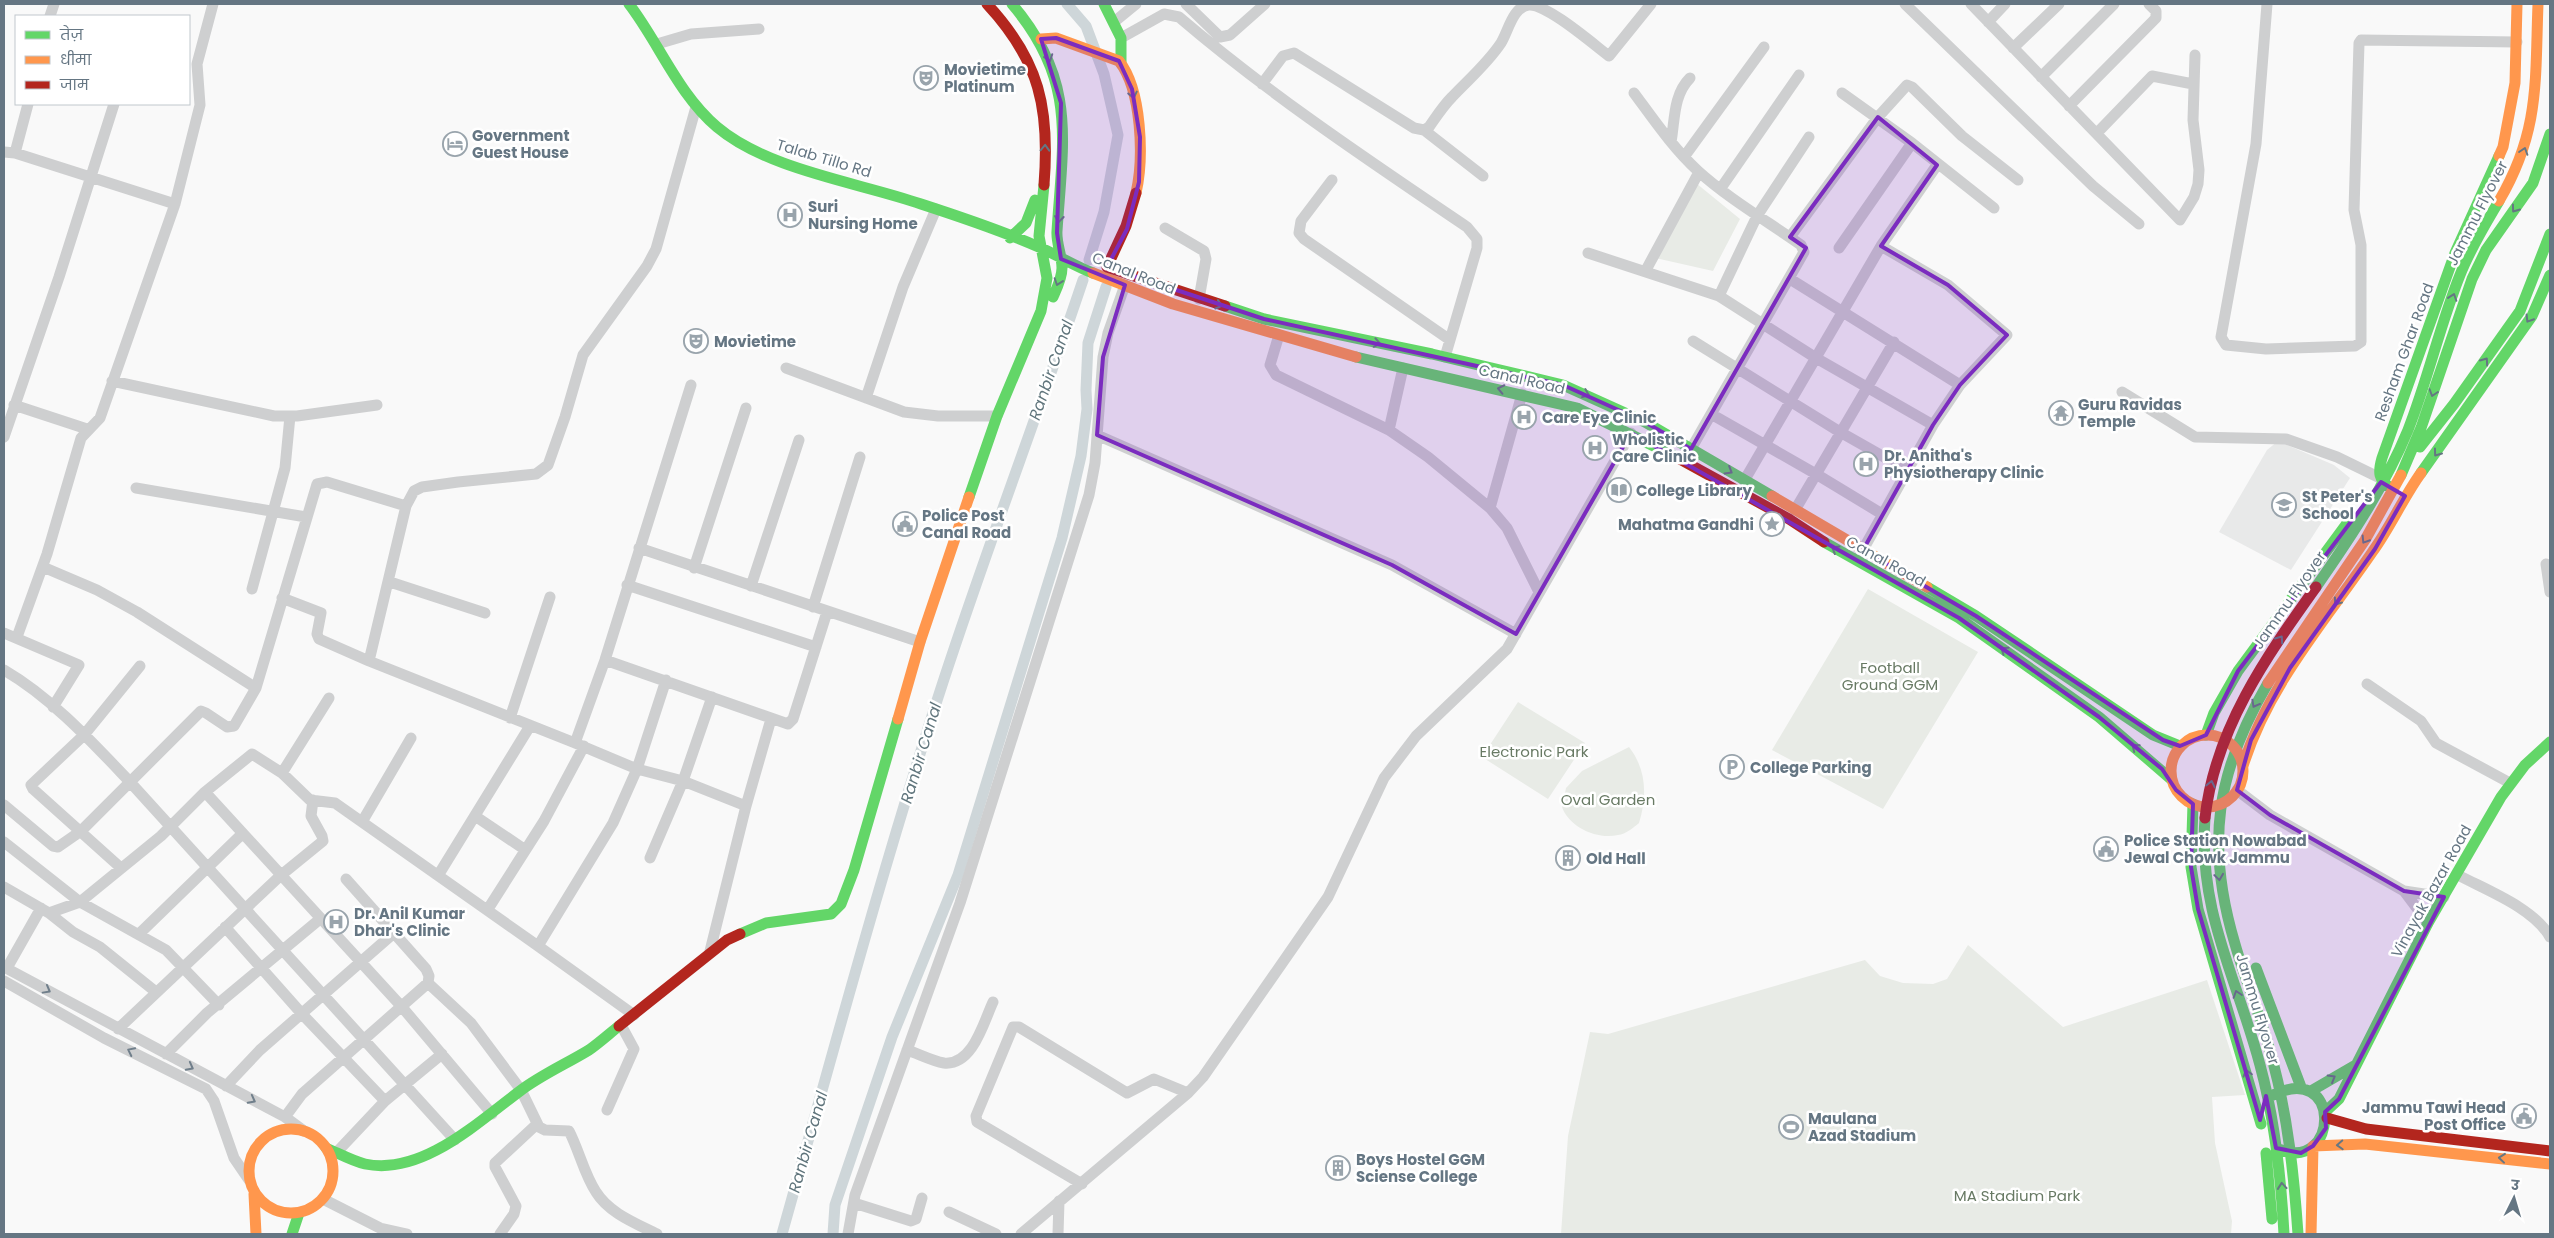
<svg xmlns="http://www.w3.org/2000/svg" width="2554" height="1238" viewBox="0 0 2554 1238" font-family="Poppins,'Noto Sans Devanagari',sans-serif">
<rect width="100%" height="100%" fill="#f9f9f9"/>
<!-- built -->
<path fill="#e8e9e9" d="M2278,441L2334,465L2350,478L2291,570L2219,532L2267,450Z"/>
<!-- green -->
<path fill="#e8ebe6" d="M1691,179L1740,219L1713,271L1651,257Z
M1868,589L1978,652L1883,809L1772,750Z
M1518,702L1585,743L1548,799L1482,757Z
M1629,747C1647,770 1647,797 1639,823C1633,828 1626,834 1618,835C1597,840 1569,827 1562,807L1566,788L1582,771Z
M1968,945L2063,1027L2207,980L2245,1095L2212,1097L2215,1143L2232,1221L2231,1234H1561L1568,1136L1590,1032L1608,1034L1865,960L1880,976L1903,983L1933,984L1947,979Z"/>
<g fill="none" stroke-linecap="round" stroke-linejoin="round">
<!-- canal -->
<path stroke="#ced6d9" stroke-width="11" d="M1067,4L1086,26L1104,74L1118,135L1104,212L1089,260
M782,1234C834,1049 884,862 944,679C988,545 1038,414 1083,280
M833,1234L835,1205L892,1037L958,875L1062,538L1081,456L1087,409L1086,390L1088,343L1106,287"/>
<!-- street -->
<path stroke="#cecfd0" stroke-width="11" d="M1186,4L1220,37L1230,35L1265,4
M1905,4L2093,186L2139,224
M1971,4L2180,220L2194,197L2198,184L2199,170L2193,120L2195,55
M2267,4L2256,144L2221,337L2226,345L2266,349L2355,346L2361,342V245L2354,210L2359,43L2361,40L2517,42
M50,16L54,4
M1114,22L1136,4
M1988,22L2005,4
M1121,38L1164,14L1179,17C1269,94 1368,160 1467,227L1477,239V248L1445,357
M657,44L691,34L759,29
M2013,48L2059,4
M2041,77L2114,4
M1262,84L1283,56L1294,53L1414,128L1424,130L1429,127C1436,117 1443,106 1452,97C1469,79 1487,64 1501,43C1508,32 1513,6 1529,5C1547,4 1593,44 1609,56L1651,4
M1634,93C1654,120 1673,148 1698,171C1729,199 1767,221 1801,245L1804,252L1691,449
M1842,93L1912,143L1994,208
M2069,106L2156,18V11L2149,4
M1424,130L1483,176
M2097,133L2152,76L2193,84
M1671,142C1675,120 1673,95 1690,78
M4,152L15,153L175,204
M15,153L28,104
M1684,157L1764,47
M1332,180L1301,221L1299,233L1304,239L1450,340
M1721,188L1799,75
M1165,228L1204,251L1206,259L1199,299
M1790,237L1878,117L1907,85L1912,87L1962,136L2018,180
M1839,248L1912,143
M1588,253L1719,296L1816,358L1933,425
M1646,270L1699,172
M1790,279L1960,385
M1719,296L1757,216L1809,137
M1279,335L1270,365L1276,375L1389,430L1428,457L1490,508L1507,528L1539,592
M1693,341L1840,432L1907,470
M786,368L904,412L938,416H997
M112,381L274,416H297L377,405
M2122,392L2195,437L2286,439L2337,457L2378,477
M866,398L903,287L936,209
M14,405L87,429
M1711,414L1816,474L1882,514
M1389,430L1403,368
M1097,435L1392,565L1516,634
M4,437L59,277L114,104
M1744,481L1881,246L1937,165
M136,488L306,517
M1490,508L1522,394
M1795,510L1894,342
M639,548L920,642
M1860,555L1933,425L1960,385L2007,335L1948,285L1881,246
M2546,564L2550,592
M43,567L97,590L137,612L256,688
M694,568L746,408
M390,582L485,613
M627,585L816,647
M751,586L799,440
M252,589L285,468L290,416
M282,598L321,613L317,634L319,639L369,661L575,743
M813,607L860,457
M4,633L79,665L53,707
M17,637L47,554L81,438L100,418L175,204L200,105L197,64L213,4
M605,660L788,724L793,719L827,612
M369,661L406,506L414,491L422,487L458,482L536,474L548,465L565,417L583,355L647,266L656,249L696,107
M4,670C52,698 92,742 130,782L455,1140
M666,680L637,769L683,781L746,806
M2367,684L2421,721L2436,743L2510,783
M510,718L550,597
M282,773L329,698
M2237,790L2270,815L2404,891L2444,897
M205,792L402,1007L492,1114
M4,805L53,846L58,847L81,831L201,711L206,713L227,727L234,726L256,688L317,484L327,482L406,506
M475,816L524,849
M362,822L411,738
M4,842L80,902L166,950L219,1005
M650,858L683,781L712,697
M121,868L33,789L31,785L84,735L140,666
M439,874L530,726
M2458,875C2486,890 2534,908 2550,937
M346,879L426,969L429,976L428,983
M4,887L49,913L73,932L100,947L156,992
M2404,891L2428,923
M488,909L544,821L584,746
M49,913L80,902L161,836L205,792L252,754L282,773L310,800L335,803L538,946
M225,927L302,1014L385,1101
M139,934L242,834
M710,951L746,806L771,719
M4,967L285,1117L304,1131
M7,968L41,908
M4,981L104,1038L206,1089L214,1101L234,1158L249,1180
M634,1015L538,946L613,823L637,769L575,743L605,660L691,385
M118,1029L280,876L323,841L322,836L311,816L313,800
M907,1050C919,1054 932,1061 944,1063C973,1066 984,1021 993,1002
M166,1054L207,1013L320,919
M226,1086L260,1050L395,932
M607,1110L634,1049L621,1025
M285,1117L302,1094L428,983L471,1023L521,1090L539,1127L545,1130L569,1131C579,1150 584,1174 596,1192C609,1213 635,1223 657,1234
M336,1153L385,1101L442,1054
M1082,1184L977,1122L976,1116L1013,1027H1019L1127,1093L1154,1079L1188,1093
M323,1199L380,1228L407,1234
M854,1203L911,1221L916,1219L922,1198
M949,1212L996,1234
M500,1234L514,1214L516,1206L495,1167V1163L537,1124
M848,1234L855,1195L960,903L1089,495L1095,463L1103,357L1108,333L1125,285
M1021,1234L1188,1093L1203,1077L1328,897L1384,778L1416,736L1507,649L1631,433
M1058,1234L1059,1201"/>
<!-- fast -->
<path stroke="#63d668" stroke-width="11" d="M629,4C659,43 678,94 717,127C768,170 857,182 921,204C961,217 1003,231 1041,248C1059,256 1075,266 1093,273
M1012,4C1077,80 1063,139 1057,231C1056,243 1062,255 1062,268C1062,278 1057,288 1053,297
M1104,4L1121,38V63
M1010,238L1026,223L1035,200
M1225,306L1264,319L1432,354L1563,385L1645,422L1772,496
M1356,357L1577,408L1676,457
M2420,447L2454,404L2520,311L2550,234
M2421,473L2532,316L2550,275
M2401,475L2421,428L2472,279L2486,250L2533,183L2550,134
M2391,488C2378,480 2378,472 2382,458L2455,253L2499,156
M969,497L997,416L1041,311L1047,278L1039,236L1044,185
M1824,542L1959,618L2099,717L2171,779
M1927,587L1976,616L2153,735L2180,746
M2316,587C2351,537 2385,486 2408,430C2428,379 2440,325 2460,275C2470,249 2485,225 2499,201
M2268,683C2216,772 2205,844 2235,944C2246,983 2263,1022 2273,1062C2288,1118 2294,1176 2298,1234
M2206,735L2214,713L2238,671L2348,522
M2193,804L2191,867L2198,909L2261,1124
M2205,818C2198,912 2237,978 2260,1065C2275,1120 2281,1177 2284,1234
M740,934L766,923L831,914L841,904L854,870L898,719
M2256,968L2301,1087
M2311,1091L2354,1066
M2269,1097C2344,1057 2339,1175 2279,1149
M2325,1112L2339,1099L2428,923L2501,797L2525,765L2550,742
M326,1148C338,1153 352,1161 365,1164C422,1176 478,1122 520,1091C541,1075 566,1064 589,1050C599,1043 609,1034 619,1026
M2266,1153L2272,1219
M292,1234L299,1213"/>
<!-- slow -->
<path stroke="#ff974d" stroke-width="11" d="M1041,39L1056,38L1119,61C1142,90 1144,158 1136,193
M2499,156L2503,147L2515,83L2517,4
M2499,201C2540,131 2535,82 2538,4
M1093,273L1173,304L1356,357
M1772,496L1927,587
M2268,683L2365,540L2401,475
M898,719L920,642L969,497
M2171 771a36 36 0 1 1 72 0a36 36 0 1 1-72 0Z
M2243,766C2268,685 2326,620 2373,551C2391,526 2403,498 2421,473
M249 1171a42 42 0 1 1 84 0a42 42 0 1 1-84 0Z
M254,1194L256,1234
M2311,1234L2313,1146L2365,1144L2550,1164"/>
<!-- jam -->
<path stroke="#b3261e" stroke-width="11" d="M987,4C1040,61 1050,109 1044,185
M1136,193L1126,226L1107,267L1225,306
M1676,457L1789,519L1824,542
M2205,818C2215,729 2266,657 2316,587
M619,1026L727,940L740,934
M2327,1118L2366,1129L2550,1151"/>
</g>
<!-- one-way arrows -->
<defs><path id="oneway-chevron" d="M-2-3.5L2.5 0L-2 3.5" fill="none" stroke-width="1.6" stroke-linecap="round" stroke-linejoin="round" transform="scale(1.25)"/></defs>
<g stroke="#657683">
<use href="#oneway-chevron" transform="translate(1049 58) rotate(70)"/>
<use href="#oneway-chevron" transform="translate(1133 95) rotate(78)"/>
<use href="#oneway-chevron" transform="translate(1045 148) rotate(-88)"/>
<use href="#oneway-chevron" transform="translate(2524 151) rotate(-72)"/>
<use href="#oneway-chevron" transform="translate(2515 209) rotate(126)"/>
<use href="#oneway-chevron" transform="translate(1059 219) rotate(97)"/>
<use href="#oneway-chevron" transform="translate(1058 282) rotate(109)"/>
<use href="#oneway-chevron" transform="translate(2453 297) rotate(-71)"/>
<use href="#oneway-chevron" transform="translate(1219 305) rotate(17)"/>
<use href="#oneway-chevron" transform="translate(2529 319) rotate(122)"/>
<use href="#oneway-chevron" transform="translate(1377 343) rotate(11)"/>
<use href="#oneway-chevron" transform="translate(2485 361) rotate(-55)"/>
<use href="#oneway-chevron" transform="translate(1501 389) rotate(-168)"/>
<use href="#oneway-chevron" transform="translate(2433 393) rotate(108)"/>
<use href="#oneway-chevron" transform="translate(1586 394) rotate(22)"/>
<use href="#oneway-chevron" transform="translate(2437 453) rotate(126)"/>
<use href="#oneway-chevron" transform="translate(1729 471) rotate(31)"/>
<use href="#oneway-chevron" transform="translate(2365 540) rotate(122)"/>
<use href="#oneway-chevron" transform="translate(1835 549) rotate(-149)"/>
<use href="#oneway-chevron" transform="translate(2337 602) rotate(126)"/>
<use href="#oneway-chevron" transform="translate(2280 639) rotate(-55)"/>
<use href="#oneway-chevron" transform="translate(2004 650) rotate(-145)"/>
<use href="#oneway-chevron" transform="translate(2255 704) rotate(119)"/>
<use href="#oneway-chevron" transform="translate(2135 747) rotate(-141)"/>
<use href="#oneway-chevron" transform="translate(2211 784) rotate(-78)"/>
<use href="#oneway-chevron" transform="translate(2219 877) rotate(82)"/>
<use href="#oneway-chevron" transform="translate(2237 994) rotate(-108)"/>
<use href="#oneway-chevron" transform="translate(2247 1073) rotate(-106)"/>
<use href="#oneway-chevron" transform="translate(2332 1078) rotate(-30)"/>
<use href="#oneway-chevron" transform="translate(2340 1145) rotate(177)"/>
<use href="#oneway-chevron" transform="translate(2502 1158) rotate(-174)"/>
<use href="#oneway-chevron" transform="translate(2282 1186) rotate(-95)"/>
</g>
<g stroke="#707f8b">
<use href="#oneway-chevron" transform="translate(47 990) rotate(29)"/>
<use href="#oneway-chevron" transform="translate(131 1051) rotate(-154)"/>
<use href="#oneway-chevron" transform="translate(190 1067) rotate(28)"/>
<use href="#oneway-chevron" transform="translate(252 1100) rotate(28)"/>
</g>
<!-- marked area -->
<path fill="#7b2cbf" fill-opacity="0.2" stroke="#7b2cbf" stroke-width="4" stroke-linejoin="round" d="M1056,38L1119,61L1132,89L1140,137L1139,182L1127,229L1107,267L1264,319L1563,385L1645,422L1691,449L1806,248L1790,237L1878,117L1937,165L1881,246L1948,285L2007,335L1960,385L1933,425L1863,550L1976,616L2163,740L2180,746L2206,735L2238,671L2381,482L2405,496L2375,549L2290,668L2251,740L2237,790L2270,815L2404,891L2444,897L2339,1099L2325,1112L2326,1128L2313,1146L2301,1153L2276,1148L2266,1096L2260,1120L2198,909L2191,867L2193,804L2176,790L2162,769L2099,717L1959,618L1631,433L1516,634L1392,565L1097,435L1103,357L1125,285L1061,259L1057,233L1061,103L1041,39Z"/>
<!-- icons -->
<defs>
<symbol id="theatre-ring" viewBox="-11 -11 22 22"><circle r="9.5" fill="#fff" stroke="#99a4ac" stroke-width="1.5"/><path d="M-5-5.5Q0-4 5-5.5V0Q5 5 0 6Q-5 5-5 0ZM-3.3-2.5H-1v1.5H-3.3ZM1-2.5H3.3v1.5H1ZM-2.8 1Q0 5.5 2.8 1Z" fill="#99a4ac"/></symbol>
<symbol id="hotel-ring" viewBox="-11 -11 22 22"><circle r="9.5" fill="#fff" stroke="#99a4ac" stroke-width="1.5"/><path d="M-6-4.5h1.5V1H6V5H4.5V3h-9V5H-6ZM-4 0a1.8 1.8 0 1 1 3.6 0ZM.5 0V-2.5h3Q6-2.5 6 0Z" fill="#99a4ac"/></symbol>
<symbol id="hospital-ring" viewBox="-11 -11 22 22"><circle r="9.5" fill="#fff" stroke="#99a4ac" stroke-width="1.5"/><path d="M-5-5h3v3.5h4V-5h3V5h-3V1.5h-4V5h-3Z" fill="#99a4ac"/></symbol>
<symbol id="temple-ring" viewBox="-11 -11 22 22"><circle r="9.5" fill="#fff" stroke="#99a4ac" stroke-width="1.5"/><path d="M0-6L5-2H3V0L6.5 2.5H4V6H1.5V3h-3V6H-4V2.5H-6.5L-3 0V-2H-5Z" fill="#99a4ac"/></symbol>
<symbol id="library-ring" viewBox="-11 -11 22 22"><circle r="9.5" fill="#fff" stroke="#99a4ac" stroke-width="1.5"/><path d="M-6-4Q-3-5.5-.7-3.5V5Q-3 3-6 4ZM6-4Q3-5.5 .7-3.5V5Q3 3 6 4Z" fill="#99a4ac"/></symbol>
<symbol id="school-ring" viewBox="-11 -11 22 22"><circle r="9.5" fill="#fff" stroke="#99a4ac" stroke-width="1.5"/><path d="M0-5L7-2L0 1L-7-2ZM-4 1L0 2.5L4 1V4Q0 6-4 4Z" fill="#99a4ac"/></symbol>
<symbol id="civic-ring" viewBox="-11 -11 22 22"><circle r="9.5" fill="#fff" stroke="#99a4ac" stroke-width="1.5"/><path d="M-.6-6.5H3V-4.5H.6V-3L4-1V1h2V6H-6V1h2V-1L-.6-3ZM-1.2 2.5V6h2.4V2.5Z" fill="#99a4ac"/></symbol>
<symbol id="sight-ring" viewBox="-11 -11 22 22"><circle r="9.5" fill="#fff" stroke="#99a4ac" stroke-width="1.5"/><path d="M0-6L1.8-2.2L6-1.7L2.9 1.2L3.7 5.4L0 3.3L-3.7 5.4L-2.9 1.2L-6-1.7L-1.8-2.2Z" fill="#99a4ac"/></symbol>
<symbol id="parking-ring" viewBox="-11 -11 22 22"><circle r="9.5" fill="#fff" stroke="#99a4ac" stroke-width="1.5"/><path d="M-3.5-5.5H1a3.5 3.5 0 0 1 0 7H-1V5.5H-3.5ZM-1-3.4V-.6H.8a1.4 1.4 0 0 0 0-2.8Z" fill="#99a4ac"/></symbol>
<symbol id="building-ring" viewBox="-11 -11 22 22"><circle r="9.5" fill="#fff" stroke="#99a4ac" stroke-width="1.5"/><path d="M-4-6H4V6H1V3H-1V6H-4ZM-2.5-4.3h1.7v1.8h-1.7ZM.8-4.3h1.7v1.8H.8ZM-2.5-1h1.7V.8h-1.7ZM.8-1h1.7V.8H.8Z" fill="#99a4ac"/></symbol>
<symbol id="stadium-ring" viewBox="-11 -11 22 22"><circle r="9.5" fill="#fff" stroke="#99a4ac" stroke-width="1.5"/><path d="M0-5a6.5 5 0 1 0 0 10a6.5 5 0 1 0 0-10ZM-3.5-1.8h7v3.6h-7Z" fill="#99a4ac"/></symbol>
</defs>
<g fill-rule="evenodd">
<use href="#theatre-ring" x="912" y="64" width="28" height="28"/>
<use href="#hotel-ring" x="441" y="130" width="28" height="28"/>
<use href="#hospital-ring" x="776" y="201" width="28" height="28"/>
<use href="#theatre-ring" x="682" y="327" width="28" height="28"/>
<use href="#temple-ring" x="2047" y="399" width="28" height="28"/>
<use href="#hospital-ring" x="1510" y="403" width="28" height="28"/>
<use href="#hospital-ring" x="1581" y="434" width="28" height="28"/>
<use href="#hospital-ring" x="1852" y="450" width="28" height="28"/>
<use href="#library-ring" x="1605" y="476" width="28" height="28"/>
<use href="#school-ring" x="2270" y="491" width="28" height="28"/>
<use href="#civic-ring" x="891" y="510" width="28" height="28"/>
<use href="#sight-ring" x="1758" y="510" width="28" height="28"/>
<use href="#parking-ring" x="1718" y="753" width="28" height="28"/>
<use href="#civic-ring" x="2092" y="835" width="28" height="28"/>
<use href="#building-ring" x="1554" y="844" width="28" height="28"/>
<use href="#hospital-ring" x="322" y="908" width="28" height="28"/>
<use href="#civic-ring" x="2510" y="1102" width="28" height="28"/>
<use href="#stadium-ring" x="1777" y="1113" width="28" height="28"/>
<use href="#building-ring" x="1324" y="1154" width="28" height="28"/>
</g>
<g text-anchor="middle" dominant-baseline="central" stroke-width="5" stroke-linejoin="round" paint-order="stroke">
<!-- poi labels -->
<g font-size="15" font-weight="bold" fill="#657683" stroke="#fff" text-anchor="start">
<text x="944" y="69">Movietime<tspan x="944" dy="17">Platinum</tspan></text>
<text x="472" y="135">Government<tspan x="472" dy="17">Guest House</tspan></text>
<text x="808" y="206">Suri<tspan x="808" dy="17">Nursing Home</tspan></text>
<text x="714" y="341">Movietime</text>
<text x="2078" y="404">Guru Ravidas<tspan x="2078" dy="17">Temple</tspan></text>
<text x="1542" y="417">Care Eye Clinic</text>
<text x="1612" y="439">Wholistic<tspan x="1612" dy="17">Care Clinic</tspan></text>
<text x="1884" y="455">Dr. Anitha's<tspan x="1884" dy="17">Physiotherapy Clinic</tspan></text>
<text x="1636" y="490">College Library</text>
<text x="2302" y="496">St Peter's<tspan x="2302" dy="17">School</tspan></text>
<text x="922" y="515">Police Post<tspan x="922" dy="17">Canal Road</tspan></text>
<text x="1754" y="524" text-anchor="end">Mahatma Gandhi</text>
<text x="1750" y="767">College Parking</text>
<text x="2124" y="840">Police Station Nowabad<tspan x="2124" dy="17">Jewal Chowk Jammu</tspan></text>
<text x="1586" y="858">Old Hall</text>
<text x="354" y="913">Dr. Anil Kumar<tspan x="354" dy="17">Dhar's Clinic</tspan></text>
<text x="2506" y="1107" text-anchor="end">Jammu Tawi Head<tspan x="2506" dy="17">Post Office</tspan></text>
<text x="1808" y="1118">Maulana<tspan x="1808" dy="17">Azad Stadium</tspan></text>
<text x="1356" y="1159">Boys Hostel GGM<tspan x="1356" dy="17">Sciense College</tspan></text>
</g>
<!-- street labels -->
<g font-size="15" fill="#657683" stroke="#fff">
<text transform="translate(824 158) rotate(17)">Talab Tillo Rd</text>
<text transform="translate(2477 213) rotate(-63)">Jammu Flyover</text>
<text transform="translate(1134 273) rotate(22)">Canal Road</text>
<text transform="translate(2404 352) rotate(-70)">Resham Ghar Road</text>
<text transform="translate(1522 379) rotate(13)">Canal Road</text>
<text transform="translate(1886 561) rotate(29)">Canal Road</text>
<text transform="translate(2289 600) rotate(-55)">Jammu Flyover</text>
<text transform="translate(2431 891) rotate(-61)">Vinayak Bazar Road</text>
<text transform="translate(2258 1009) rotate(73)">Jammu Flyover</text>
</g>
<!-- park labels -->
<g font-size="15" fill="#687a64" stroke="#fff">
<text x="1890" y="667">Football<tspan x="1890" dy="17">Ground GGM</tspan></text>
<text x="1534" y="751">Electronic Park</text>
<text x="1608" y="799">Oval Garden</text>
<text x="2017" y="1195">MA Stadium Park</text>
</g>
<!-- water labels -->
<g font-size="16" font-style="italic" fill="#60757c" stroke="#fff">
<text transform="translate(1051 370) rotate(-71)">Ranbir Canal</text>
<text transform="translate(921 753) rotate(-73)">Ranbir Canal</text>
<text transform="translate(808 1142) rotate(-74)">Ranbir Canal</text>
</g>
</g>
<!-- border -->
<rect width="2554" height="1238" fill="none" stroke="#657683" stroke-width="10"/>
<!-- legend -->
<rect x="15" y="15" width="175" height="90" fill="#ffffff" stroke="#c1c8cd"/>
<rect x="25" y="31" width="25" height="8" fill="#63d668" stroke="#c1c8cd"/>
<text x="60" y="40" font-size="15" fill="#657683">तेज़</text>
<rect x="25" y="56" width="25" height="8" fill="#ff974d" stroke="#c1c8cd"/>
<text x="60" y="65" font-size="15" fill="#657683">धीमा</text>
<rect x="25" y="81" width="25" height="8" fill="#b3261e" stroke="#c1c8cd"/>
<text x="60" y="90" font-size="15" fill="#657683">जाम</text>
<!-- north arrow -->
<g transform="translate(2514 1198) rotate(5)" stroke="#ffffff" stroke-width="4" paint-order="stroke">
<path d="M0-4L9 19L0 12L-9 19Z" fill="#657683"/>
<text y="-8" font-size="14" font-weight="bold" text-anchor="middle" fill="#657683">उ</text>
</g>
</svg>
